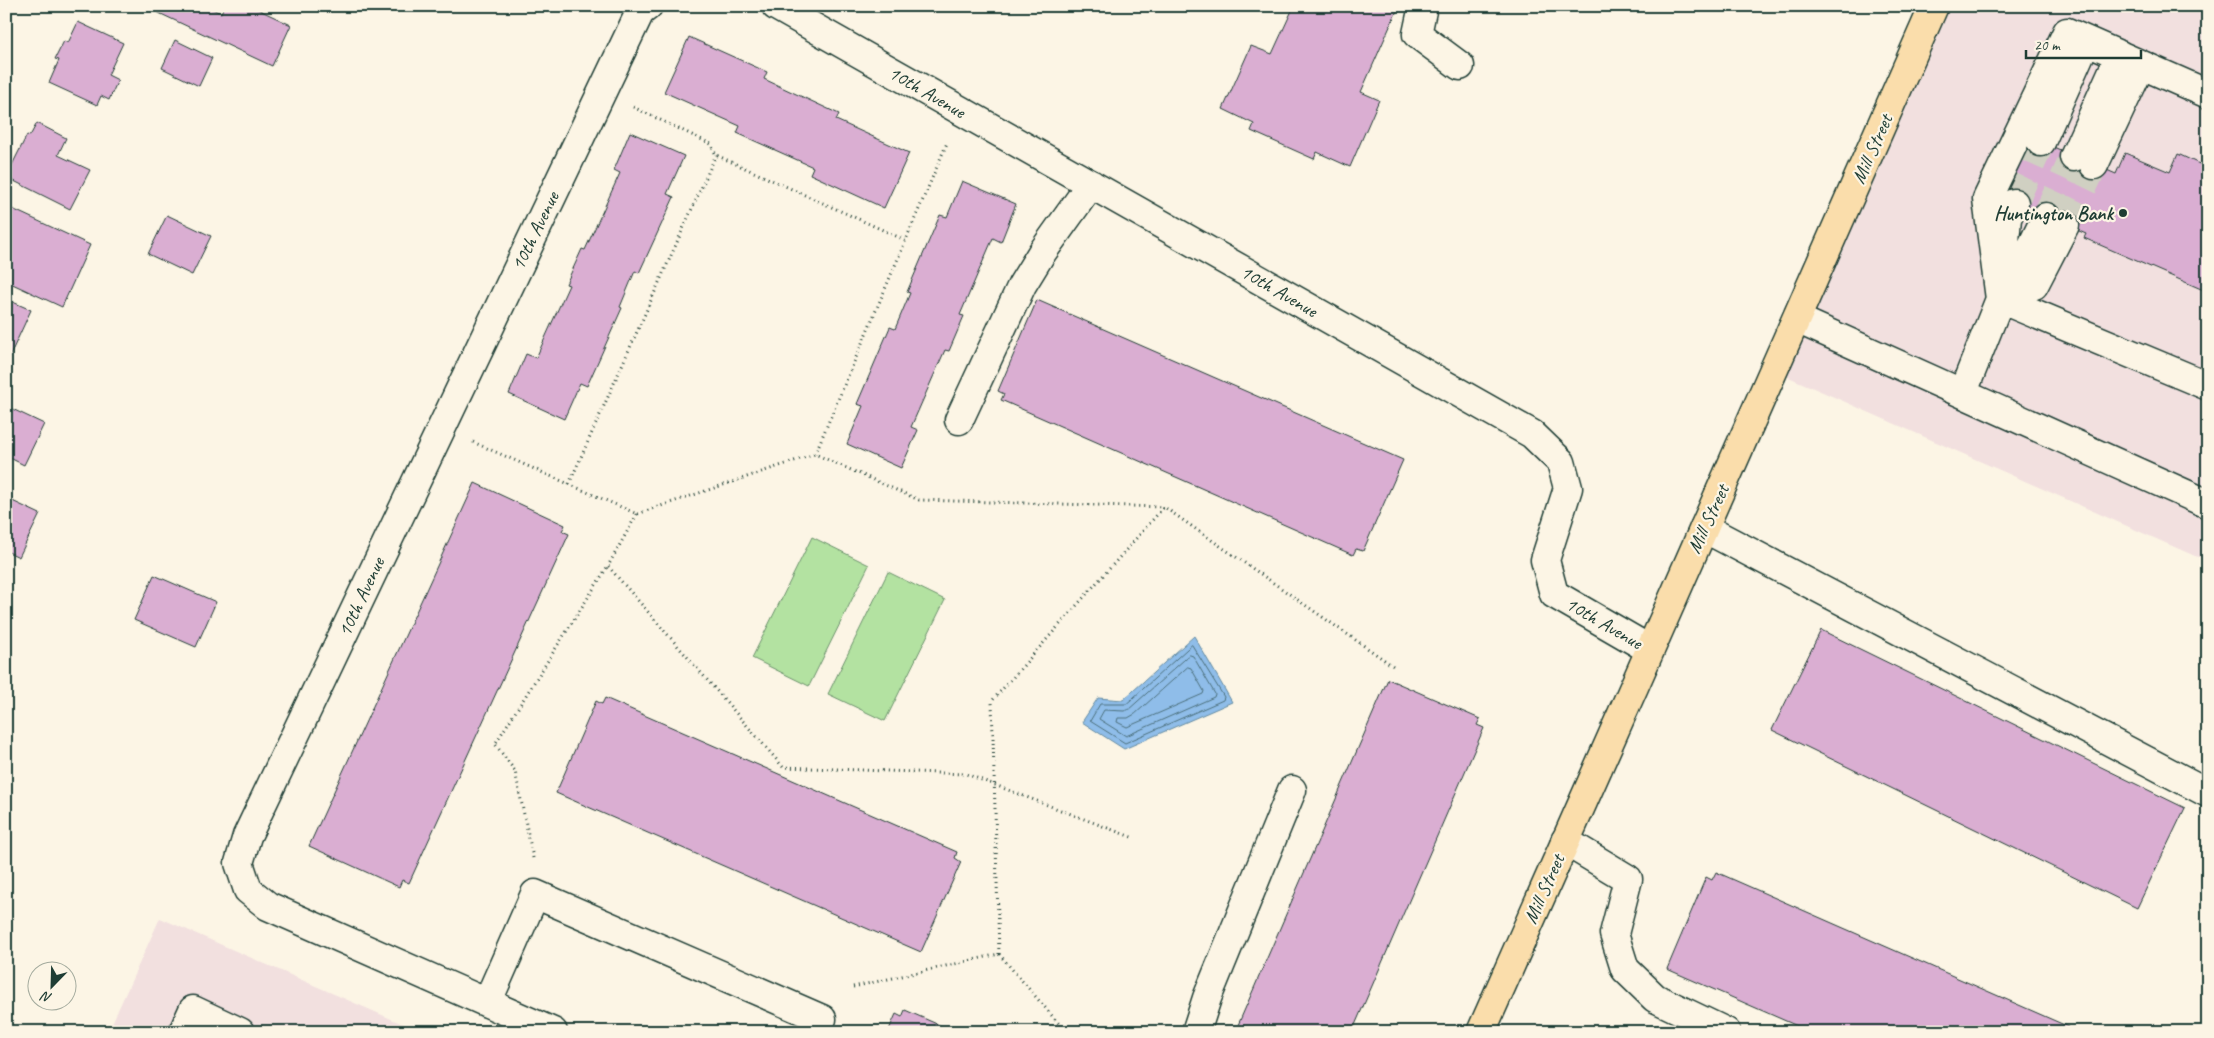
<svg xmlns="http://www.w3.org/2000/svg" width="2214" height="1038" viewBox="0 0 2214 1038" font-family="Caveat,sans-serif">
<rect width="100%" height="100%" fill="#fcf5e5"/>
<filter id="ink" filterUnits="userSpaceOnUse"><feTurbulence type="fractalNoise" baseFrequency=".02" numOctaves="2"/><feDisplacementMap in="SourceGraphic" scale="10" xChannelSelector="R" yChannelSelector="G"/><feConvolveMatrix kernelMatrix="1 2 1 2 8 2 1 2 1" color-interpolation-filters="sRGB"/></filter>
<g filter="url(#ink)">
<!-- built -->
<path fill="#f2e0df" d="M1941,6H2208V559L2195,556L1784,375Z
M160,918L421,1032H108Z"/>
<!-- green -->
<path fill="#b3e2a1" stroke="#69906a" d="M812,537L869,565L809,686L752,658Z
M888,572L945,600L885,721L828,694Z"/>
<!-- water -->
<path fill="#8fbde9" stroke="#628aa1" d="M1194,636L1232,702L1124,749L1082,722L1098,698L1123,700Z"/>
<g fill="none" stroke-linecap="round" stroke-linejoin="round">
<!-- shore -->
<path stroke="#4c707c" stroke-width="1" d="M1192,645L1224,697L1223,700L1125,743L1090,721L1100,704H1126Z
M1190,655L1193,656L1215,694L1214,697L1126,736L1099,719L1104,710L1124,711L1129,709Z
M1188,667L1191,668L1204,691L1203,694L1127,727L1117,722L1118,718H1128L1135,714Z"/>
</g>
<!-- building -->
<path fill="#daaed2" stroke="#1f3d34" d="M144,6H211L210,8L221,13L224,6H251L291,25L272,66Z
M1294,6H1399L1361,92L1379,100L1350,167L1317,152L1314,159L1251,131L1254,124L1223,109L1251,46L1272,54Z
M78,22L123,43L108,75L118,80L109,100L101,96L97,105L49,83L59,60L55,59L64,41L68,43Z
M689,37L767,72L764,79L839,114L836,120L909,153L884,208L810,174L813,167L737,133L740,126L664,92Z
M175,40L212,58L199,86L162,68Z
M37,123L66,138L58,155L90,170L70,209L6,177L27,135L30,136Z
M630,132L684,156L667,194L674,197L639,273L635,271L620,307L622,308L587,386L580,383L564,419L509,394L526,354L536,358L569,285L566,284L582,249L585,250L620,173L614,170Z
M2028,136L2116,174L2125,153L2170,172L2178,154L2208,168V292L2084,238L2086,234L2001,197Z
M962,181L1016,204L1001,242L993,238L960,315L964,316L949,351L945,350L911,427L918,430L901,468L847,444L863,406L857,404L890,327L895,329L910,293L907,292L940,215L947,217Z
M6,206L90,245L62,307L6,281Z
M167,215L211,236L192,275L148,254Z
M6,299L31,310L6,364Z
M1037,300L1403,460L1363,551L1356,549L1353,555L1001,400L1004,394L998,391Z
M6,406L44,424L24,465L6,456Z
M475,483L565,525L562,531L569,534L409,883L402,880L399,887L309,846Z
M6,498L40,514L19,557L6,551Z
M154,575L216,602L196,647L134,620Z
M1821,630L2185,808L2137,908L1772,730Z
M1388,679L1480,719L1477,725L1484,728L1352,1032H1235Z
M605,698L957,852L955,858L961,862L921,952L556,793L596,701L602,704Z
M1716,872L2069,1027L2067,1032H1811L1667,969L1706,877L1712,880Z
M905,1010L955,1032H888L896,1014L902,1017Z"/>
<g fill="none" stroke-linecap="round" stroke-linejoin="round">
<!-- minor-tunnel -->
<path stroke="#d0d0c2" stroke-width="28" stroke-dasharray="28 14" stroke-linecap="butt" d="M2014,203L2041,142
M2046,217L2074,157
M2065,225L2094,165"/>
<defs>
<path id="minor" d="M776,6L1532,434L1561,462L1568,488L1545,560L1554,594L1649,649
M1423,6L1417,34L1460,66
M2041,142L2086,41
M2074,157L2120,55
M2094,165L2141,65
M2004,253L2007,218L2014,203
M2014,283L2046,217
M2000,299L1987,199L2067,32L2208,94
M2000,299L2034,285L2065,225
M1797,319L2208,504
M1963,392L2000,299L2208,386
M959,420L1022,285L1041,254L1091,184
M1704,528L2208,793
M1565,841L1628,879L1614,934L1625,969L1655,998L1726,1032
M487,1003L535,894L822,1019L816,1032
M183,1032L193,1010L240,1032
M553,1032L268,906L248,890L239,863L247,836L640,12L648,6
M1196,1032L1207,998L1292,790"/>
<path id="major" d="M1481,1032C1632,690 1785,349 1934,6"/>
</defs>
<!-- minor casing -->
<use href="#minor" stroke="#1f3d34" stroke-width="31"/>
<!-- major casing -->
<use href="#major" stroke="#1f3d34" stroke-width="31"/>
<!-- path -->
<path stroke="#1f3d34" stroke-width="3" stroke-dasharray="1 4" stroke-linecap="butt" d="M633,107L711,144L716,155L905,240
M473,442L637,514L815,454L919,500L1164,507
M815,454L947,143
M569,484L716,155
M637,514L608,566L783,767L966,774L1134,838
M533,858L515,771L495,744L608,566
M999,954L992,701L1164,507L1396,668
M853,987L999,954L1066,1032"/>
<!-- minor -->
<use href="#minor" stroke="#fcf5e5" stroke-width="28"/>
<!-- major -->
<use href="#major" stroke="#faddab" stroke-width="28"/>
</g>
</g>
<!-- markers -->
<circle fill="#1f3d34" stroke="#fcf5e5" stroke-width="2" cx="2123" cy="213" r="5"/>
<g text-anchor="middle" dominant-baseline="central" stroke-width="4.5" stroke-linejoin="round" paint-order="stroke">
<!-- street labels -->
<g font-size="20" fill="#1f3d34" stroke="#fcf5e5">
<text transform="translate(927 92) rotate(30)">10th Avenue</text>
<text transform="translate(1872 149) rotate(-66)">Mill Street</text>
<text transform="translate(535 231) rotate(-64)">10th Avenue</text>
<text transform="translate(1279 291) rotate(30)">10th Avenue</text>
<text transform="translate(1708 519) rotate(-65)">Mill Street</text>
<text transform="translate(361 597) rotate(-65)">10th Avenue</text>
<text transform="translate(1604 623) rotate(30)">10th Avenue</text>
<text transform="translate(1544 889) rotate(-66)">Mill Street</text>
</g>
<!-- poi labels -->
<g font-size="20" font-weight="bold" fill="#1f3d34" stroke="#fcf5e5" text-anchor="end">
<text x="2113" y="213">Huntington Bank</text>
</g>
</g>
<!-- margin -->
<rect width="2214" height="1038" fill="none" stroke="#fcf5e5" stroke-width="25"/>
<rect x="12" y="12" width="2189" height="1013" fill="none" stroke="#1f3d34" stroke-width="2" filter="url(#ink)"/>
<!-- north arrow -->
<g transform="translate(52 986) rotate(203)"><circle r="24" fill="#fcf5e5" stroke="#a4ab9e"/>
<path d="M0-4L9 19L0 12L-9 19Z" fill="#1f3d34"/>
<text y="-8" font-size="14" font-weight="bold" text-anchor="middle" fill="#1f3d34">N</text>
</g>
<!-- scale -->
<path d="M2026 50v8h115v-8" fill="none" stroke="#1f3d34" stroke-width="2.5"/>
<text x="2034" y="50" font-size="15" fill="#1f3d34" stroke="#fcf5e5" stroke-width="4" paint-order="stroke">20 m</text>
</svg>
